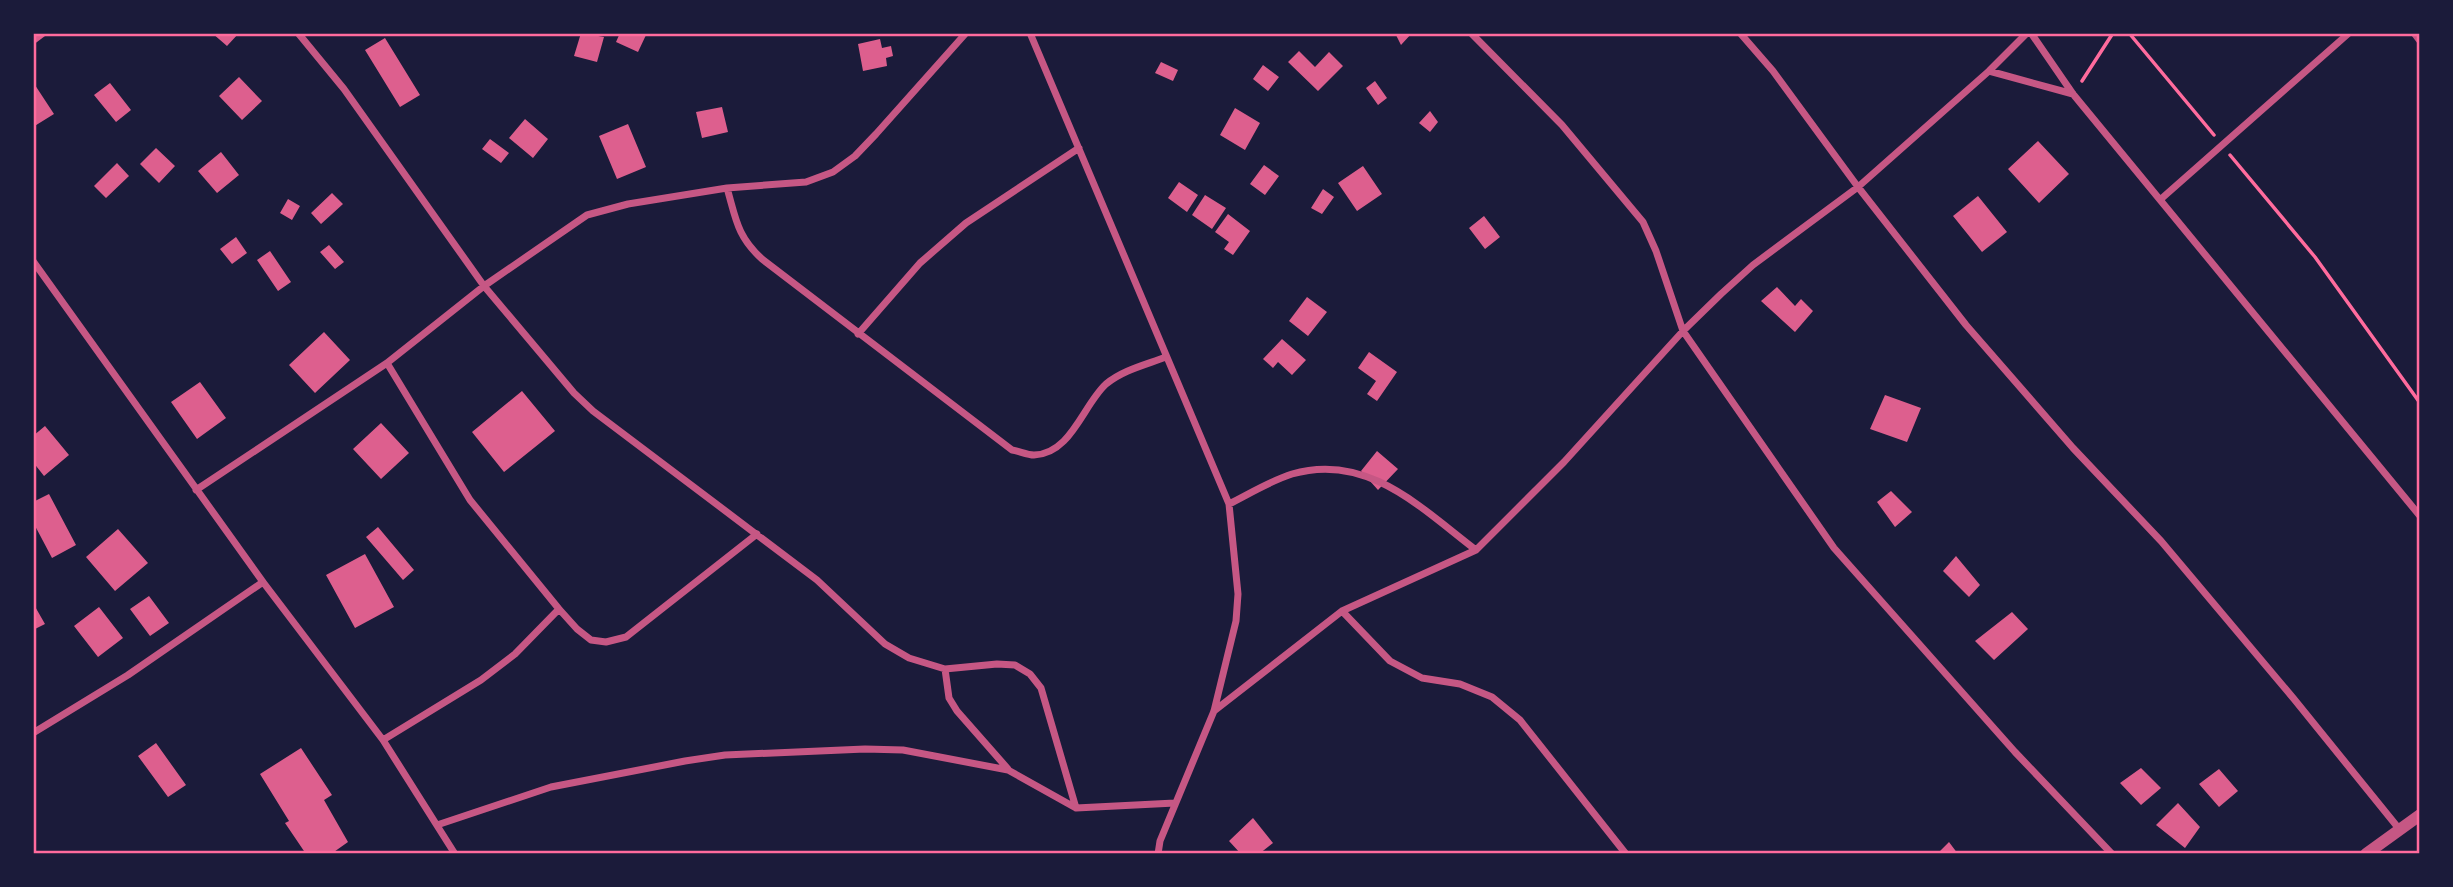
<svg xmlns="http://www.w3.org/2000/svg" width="2453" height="887" viewBox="0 0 2453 887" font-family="Roboto,sans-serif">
<rect width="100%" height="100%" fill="#1b1b3a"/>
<!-- building -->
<path fill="#dd5f8e" d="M33,33H49L33,45Z
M212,33H239L227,46Z
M581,33L604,37L597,62L574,56Z
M620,33L646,35L638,52L616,42Z
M1395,33H1412L1401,45Z
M385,38L420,95L400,107L365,50Z
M880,39L882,48L891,46L893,56L886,58L887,66L863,71L858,44Z
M1299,51L1315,67L1329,52L1343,66L1318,91L1288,62Z
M1161,62L1178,70L1173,81L1155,73Z
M1263,65L1279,77L1268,91L1253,79Z
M239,77L262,101L242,120L219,96Z
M1375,81L1387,98L1378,105L1366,88Z
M33,82L54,114L33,127Z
M110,83L131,110L116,122L94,95Z
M722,107L728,132L702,138L696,112Z
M1235,108L1260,123L1245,150L1220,135Z
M1430,111L1438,122L1430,132L1419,123Z
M525,119L548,139L533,158L509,138Z
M628,124L646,167L617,179L599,136Z
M490,139L509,153L501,163L482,149Z
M2038,141L2069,174L2039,203L2008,169Z
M156,148L175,166L159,183L140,164Z
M221,152L239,175L217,193L198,171Z
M117,163L129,176L106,198L94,186Z
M1264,165L1279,176L1265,195L1250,184Z
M1363,166L1382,194L1357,211L1338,183Z
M1179,182L1198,195L1187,212L1168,198Z
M1323,189L1334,197L1322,214L1311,208Z
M332,193L343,204L321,224L311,213Z
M1205,195L1226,208L1212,229L1192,215Z
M1978,196L2007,232L1982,252L1953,216Z
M288,199L300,206L292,220L280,213Z
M1228,214L1250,231L1233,255L1224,249L1229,242L1215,232Z
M1484,216L1500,237L1485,249L1469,228Z
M236,237L247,253L232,264L220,249Z
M329,245L344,262L335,269L320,252Z
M270,251L291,282L278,291L257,260Z
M1777,287L1795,306L1801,299L1813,311L1795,332L1761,301Z
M1307,297L1327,312L1308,336L1289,321Z
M324,332L350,360L315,393L289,365Z
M1282,339L1306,360L1292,375L1278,362L1273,368L1263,359Z
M1369,352L1397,372L1377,401L1367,394L1376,381L1358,368Z
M200,382L226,418L197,439L171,402Z
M522,391L555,431L504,472L472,432Z
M1885,395L1921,408L1907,442L1870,429Z
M381,423L409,453L381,479L353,449Z
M45,426L69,455L44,476L33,462V436Z
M1377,451L1398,469L1378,490L1361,471Z
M1891,491L1912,512L1895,527L1877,502Z
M49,494L76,545L52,558L33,522V502Z
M378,527L414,570L403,580L366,537Z
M118,529L148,563L115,591L86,557Z
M365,554L394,607L355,628L326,575Z
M1956,556L1980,585L1969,597L1943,571Z
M149,596L169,623L150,636L130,609Z
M33,603L45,624L33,630Z
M99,607L123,638L98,657L74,626Z
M2012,612L2028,629L1994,660L1975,641Z
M156,743L186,785L168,797L138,756Z
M301,748L332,795L324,800L348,842L331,854H306L285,823L289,821L260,774Z
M2141,768L2161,788L2141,805L2120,783Z
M2219,769L2238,791L2219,807L2199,784Z
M2178,803L2200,827L2185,848L2156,825Z
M1253,818L1273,843L1259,854H1241L1229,841Z
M1949,842L1958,854H1937Z"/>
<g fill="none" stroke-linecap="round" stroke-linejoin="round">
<!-- path -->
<path stroke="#ff6b9d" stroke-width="3.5" d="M2129,33L2214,135
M2082,81L2113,33
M2230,155L2315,257L2420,403"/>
<!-- minor -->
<path stroke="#c65784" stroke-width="7" d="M298,33L344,89L484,286L574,393L593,411L817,580L885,644L909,658L945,669L997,664L1015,665L1030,674L1041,688L1076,808
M1030,33L1229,504L1238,594L1236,621L1214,711L1160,841L1158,854
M1471,33L1562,125L1643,222L1656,251L1683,331L1834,548L2015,752L2112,854
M1740,33L1773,71L1858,187L1966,325L2073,448L2161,541L2294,699L2400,830
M2031,33L2073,94L2420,516
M2414,33L2420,41
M1989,71L2073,94
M727,188C736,219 737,236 762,259L1012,450C1019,451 1027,455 1034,455C1071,454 1083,405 1106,384C1123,370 1145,365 1166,357
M2161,199L2349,33
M33,261L263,582L383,740L455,854
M858,334L920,263L966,223L1079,148
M387,363L470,500L559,609L577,629L591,640L606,642L626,637L757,534
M196,490L387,363L484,286L587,215L628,204L727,188L806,182L833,172L855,156L876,134L966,33
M1229,504C1249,494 1270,481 1292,474C1367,452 1421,508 1476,550
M1342,611L1390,661L1422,678L1460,684L1492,697L1520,720L1626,854
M945,669L949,698L957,711L1008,769
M1214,711L1342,611L1476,550L1564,462L1683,331L1721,294L1753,265L1858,187L1989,71L2027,33
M33,733L128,675L263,582
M383,740L481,680L515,654L559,609
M437,825L551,787L685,761L725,755L865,749L903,750L1008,770L1076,808L1175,803"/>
<!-- tertiary -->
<path stroke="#c65784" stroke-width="12" d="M2366,854L2420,815"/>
</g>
<!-- border -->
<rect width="2453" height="887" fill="none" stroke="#1b1b3a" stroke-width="70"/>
<rect x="35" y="35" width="2383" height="817" fill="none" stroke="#ff6b9d" stroke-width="2.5"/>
</svg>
